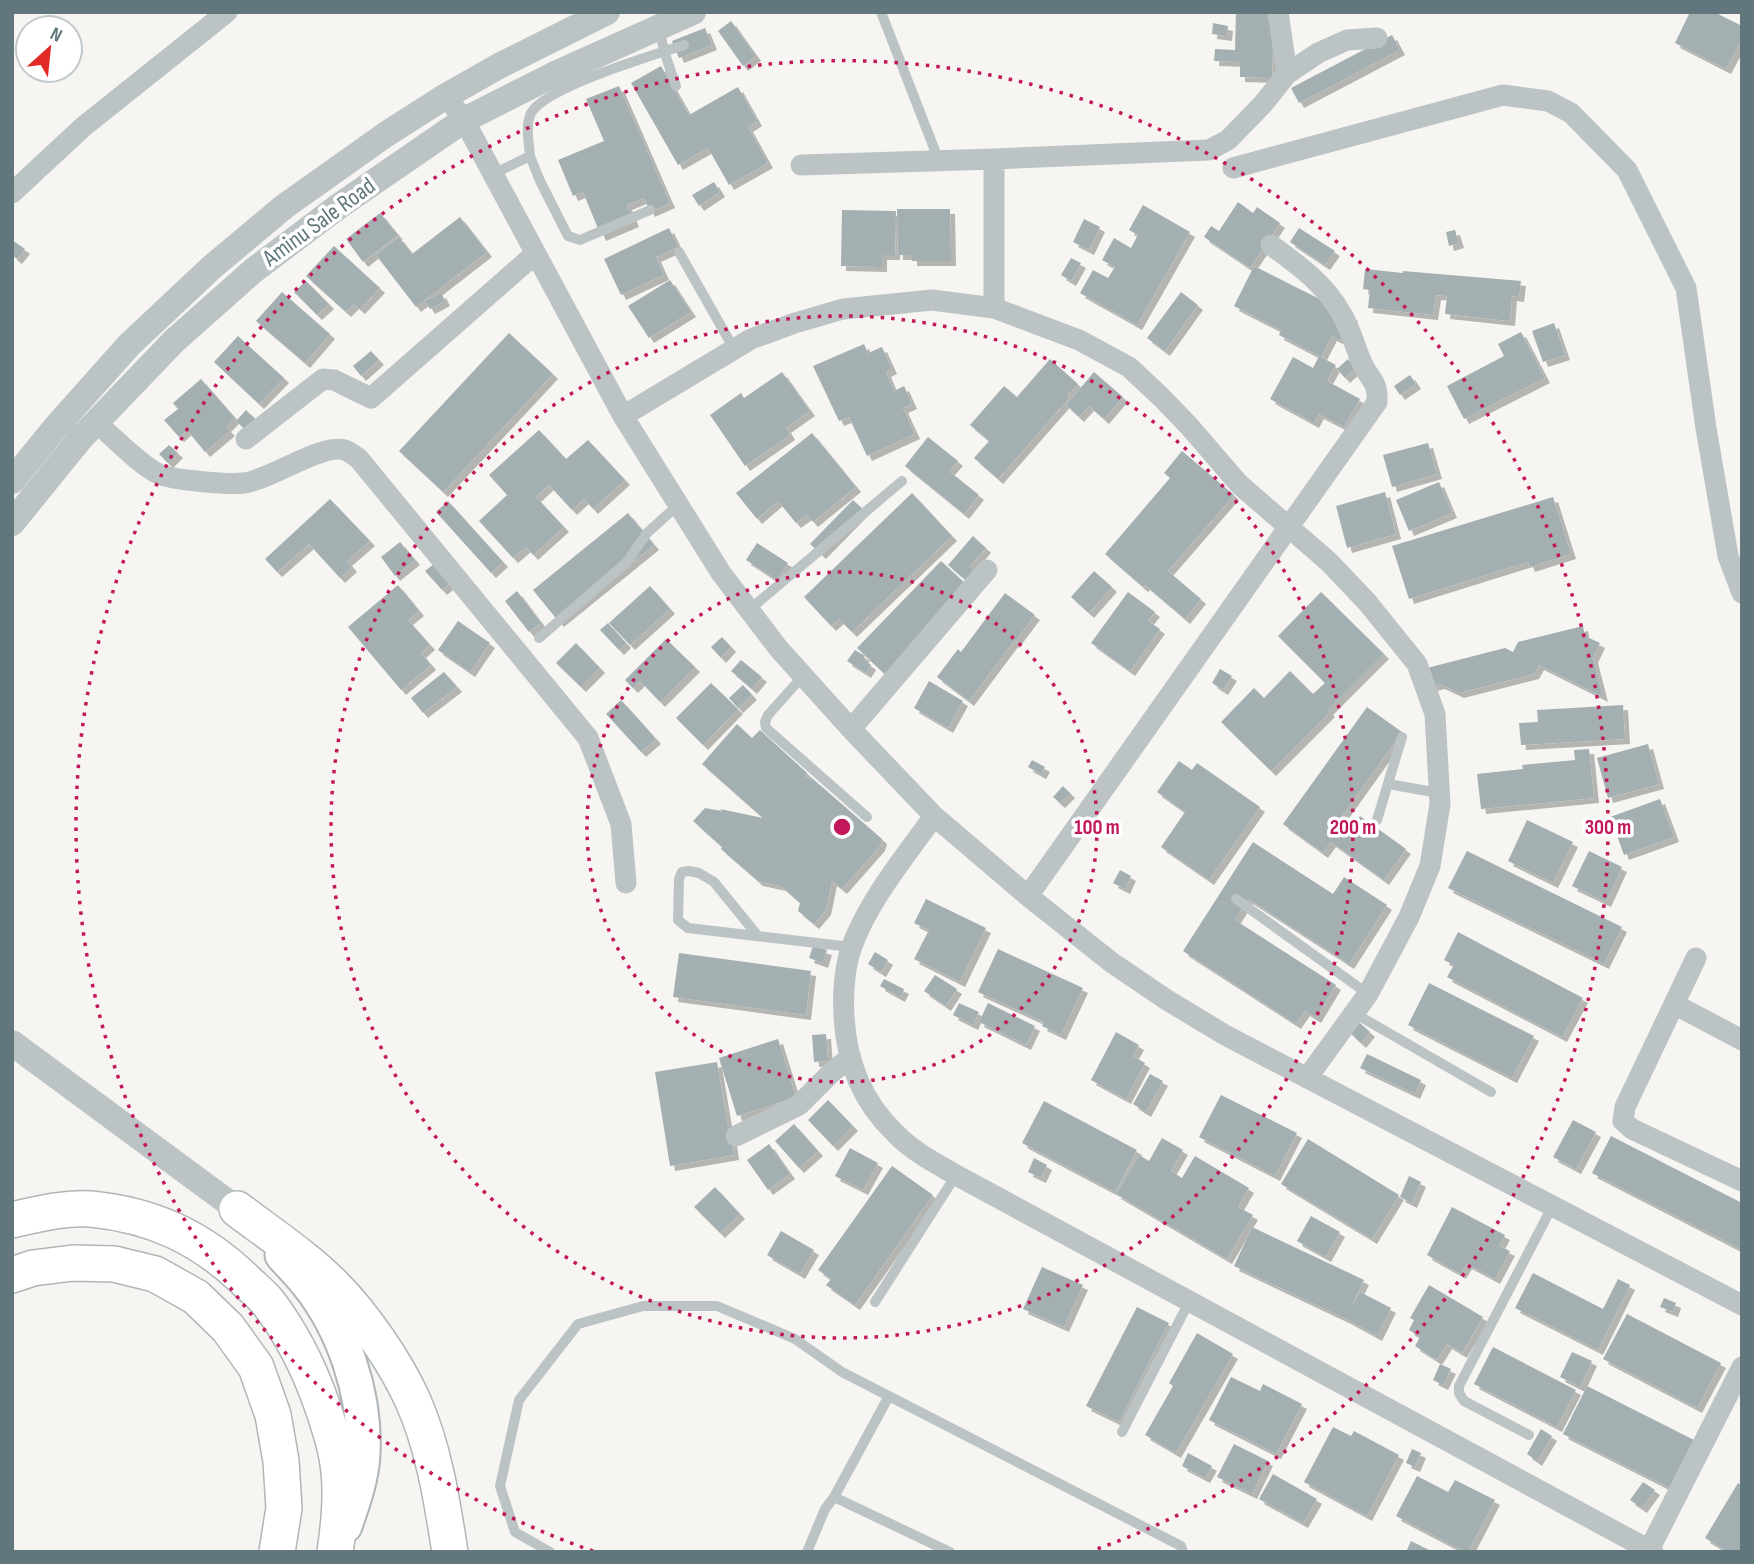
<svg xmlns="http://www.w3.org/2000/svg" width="1754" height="1564" viewBox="0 0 1754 1564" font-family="'Sofia Sans Condensed',sans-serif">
<defs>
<filter id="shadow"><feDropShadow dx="5" dy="5" stdDeviation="0" flood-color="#0004"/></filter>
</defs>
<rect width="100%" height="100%" fill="#f6f5f2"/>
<!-- building -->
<path fill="#a3afb1" filter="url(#shadow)" d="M1236,12H1274L1272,78L1240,77V62L1214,61L1215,49L1235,50Z
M1690,12H1714L1742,26V39L1726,69L1675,43Z
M731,21L756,56L743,66L718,31Z
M1213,23L1228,26L1227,36L1212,34Z
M705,28L712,45L679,58L672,41Z
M1392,35L1400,50L1299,103L1291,88Z
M661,66L689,115L738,87L757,121L748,127L768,163L729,185L708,148L678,165L631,83Z
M619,86L670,203L650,212L644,198L627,205L634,222L601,236L583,192L573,196L558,160L604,141L586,99Z
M714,182L720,192L699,206L692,195Z
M1238,202L1253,213L1257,207L1280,223L1250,268L1204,237L1211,226L1219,231Z
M1143,205L1190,232L1137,325L1080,293L1093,270L1108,278L1115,267L1102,260L1114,238L1131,248L1138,235L1129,230Z
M897,209H950L951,261H912V255H898Z
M842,210L896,211L895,255H882V267L841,266Z
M380,213L398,235L363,262L346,239Z
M460,217L487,252L416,307L376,255L399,237L412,254Z
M1084,219L1100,227L1089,250L1073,242Z
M669,228L678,247L656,257L664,275L621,295L604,259Z
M1299,228L1335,251L1325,265L1290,242Z
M1455,230L1459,243L1449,246L1446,232Z
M12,240L25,249L17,259L12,255Z
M334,246L380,288L360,309L354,304L346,312L306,276Z
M1071,258L1081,263L1071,281L1061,275Z
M1254,266L1353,316L1340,340L1332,336L1321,357L1279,335L1281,330L1234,306Z
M1365,269L1403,273V271L1521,281L1519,297L1512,296L1510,321L1445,314L1447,296L1436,295L1433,315L1368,308L1370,290L1363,289Z
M670,280L691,312L649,338L628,306Z
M306,281L329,304L317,315L294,292Z
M282,292L330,334L305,363L256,321Z
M1181,292L1198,305L1165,351L1147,338Z
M441,293L445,301L430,309L425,301Z
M1554,323L1565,355L1543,362L1532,331Z
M1521,332L1545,378L1464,419L1447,386L1504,356L1498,344Z
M509,333L553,374L443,492L399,451Z
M238,336L284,378L259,404L214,362Z
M864,344L868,353L882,347L892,369L886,372L894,391L904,386L912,404L903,408L915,434L867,456L849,417L839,421L813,366Z
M371,351L379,360L361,376L353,366Z
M1319,356L1336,365L1327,381L1360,399L1344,427L1319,414L1314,423L1270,399L1293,357L1313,368Z
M1050,359L1078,384L1067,396L1069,398L998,479L974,458L989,441L970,425L1004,386L1017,397Z
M1348,359L1356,368L1345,378L1337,369Z
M782,372L810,411L786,428L790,435L745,466L710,415L741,393L744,398Z
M1094,372L1123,397L1104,419L1089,406L1079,417L1066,405Z
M1410,375L1416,384L1400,395L1394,386Z
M201,379L235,418L226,427L230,431L205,452L187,430L179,437L164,420L178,409L173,403Z
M246,410L263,426L253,437L236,421Z
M539,430L566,459L588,440L625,480L593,509L584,499L572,510L549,485L536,497L564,527L533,555L526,547L513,558L479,521L507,495L489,475Z
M812,433L856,487L813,522L807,515L796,523L778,501L757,519L736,493Z
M928,437L958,461L949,471L979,495L964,514L905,466Z
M1428,443L1437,474L1392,487L1383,455Z
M169,445L178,453L168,463L159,454Z
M1182,451L1234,495L1168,571L1201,599L1185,619L1145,585L1143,587L1105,554L1170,478L1164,473Z
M1439,482L1452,513L1409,531L1396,500Z
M1385,492L1396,534L1347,548L1336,506Z
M912,493L952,536L852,632L839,619L831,626L804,597Z
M1553,497L1571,554L1530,567L1528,562L1409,599L1392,546Z
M330,499L370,541L347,561L352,567L340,578L309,544L277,572L265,559Z
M853,500L864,510L821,554L810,544Z
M448,501L503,562L491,573L436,512Z
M628,513L654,545L559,622L533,590Z
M973,536L986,548L970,566L975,571L967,581L948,565Z
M400,542L415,560L395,576L381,557Z
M757,543L788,563L777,580L746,560Z
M438,561L454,580L442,590L425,571Z
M941,561L967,585L890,679L857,648Z
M1094,571L1112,587L1089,613L1071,597Z
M398,585L419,611L408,620L430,645L421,653L431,665L401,690L348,627Z
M650,586L670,609L630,645L609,623Z
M517,591L541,623L529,632L505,601Z
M1128,592L1155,612L1148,621L1160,629L1130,671L1091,643Z
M1321,592L1384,654L1328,710L1330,712L1271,771L1221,722L1254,688L1264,698L1290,671L1313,694L1325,683L1278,636Z
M1005,593L1035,615L1014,643L1013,642L969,701L937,677L958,649L961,652Z
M458,621L490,643L470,672L438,650Z
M608,623L626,643L619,650L600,630Z
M1583,626L1585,636L1600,643L1593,658L1603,697L1539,665L1534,674L1459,693L1440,684L1432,686L1427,668L1505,648L1513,652L1518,642Z
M722,637L731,647L721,658L711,647Z
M666,639L695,667L660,702L640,681L633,688L625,680Z
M576,643L600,668L581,687L556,663Z
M855,650L865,656L863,659L871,665L866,673L847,661Z
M741,660L762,677L752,689L731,671Z
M1220,669L1232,676L1223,690L1212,683Z
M444,672L457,687L423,713L411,698Z
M929,681L963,701L948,728L914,708Z
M711,683L738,709L703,745L676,718Z
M743,685L752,695L738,708L729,698Z
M621,700L656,739L641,752L606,714Z
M1623,705L1625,739L1521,745L1519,723L1538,722L1537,710Z
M1367,707L1402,732L1335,826L1347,835L1360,816L1406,849L1384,880L1331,842L1323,853L1283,824Z
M737,724L752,738L760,730L807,773L806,777L813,779L882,839L880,846L842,889L832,881L826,910L814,924L798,911L800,903L781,886L758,881L721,849L722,847L693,821L705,808L722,811L720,809L763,818L702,764Z
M1648,744L1659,784L1608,798L1597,758Z
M1589,749L1594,798L1481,809L1477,774L1523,769L1522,765L1575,760L1574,750Z
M1032,760L1045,767L1041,774L1028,767Z
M1179,761L1192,770L1197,763L1260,807L1209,880L1161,847L1185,812L1157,792Z
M1063,786L1070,793L1060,803L1053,797Z
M1660,799L1674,837L1624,855L1610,817Z
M1527,820L1573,842L1553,883L1508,861Z
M1253,842L1333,894L1344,877L1387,905L1349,964L1248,899L1235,920L1336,985L1316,1018L1305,1011L1296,1024L1183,951Z
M1467,851L1622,927L1604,964L1448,888Z
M1589,851L1622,867L1606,902L1572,886Z
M1120,870L1131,876L1125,889L1113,883Z
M926,899L986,928L960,982L914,959L929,930L914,923Z
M1458,932L1583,998L1562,1037L1447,977L1454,965L1444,960Z
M813,946L827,950L823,963L809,958Z
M998,949L1083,988L1061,1035L1042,1026L1044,1022L978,992Z
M875,952L888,960L881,972L868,964Z
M679,953L811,971L806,1015L673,997Z
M935,975L957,989L946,1006L924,991Z
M884,979L904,989L900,997L880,986Z
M1429,983L1534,1036L1512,1078L1408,1025Z
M959,1003L979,1012L973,1025L953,1015Z
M988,1003L1035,1026L1026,1045L979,1022Z
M1360,1023L1370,1032L1361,1043L1350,1033Z
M1116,1032L1139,1045L1133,1056L1145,1063L1126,1099L1091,1080Z
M826,1034L828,1061L814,1062L812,1035Z
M778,1039L796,1097L737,1116L719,1058Z
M1367,1054L1421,1080L1415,1094L1360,1068Z
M717,1062L728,1127H730L734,1155L670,1166L655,1072Z
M1150,1074L1163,1081L1146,1112L1133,1104Z
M1221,1095L1297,1133L1275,1176L1199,1137Z
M828,1100L853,1126L833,1146L808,1120Z
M1044,1101L1137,1150L1115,1192L1022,1143Z
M1573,1120L1596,1132L1576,1169L1553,1157Z
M794,1124L818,1151L799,1168L775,1141Z
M1611,1136L1742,1203V1250L1592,1173Z
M1162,1138L1183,1150L1171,1171L1182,1178L1195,1156L1249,1188L1238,1207L1253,1215L1227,1259L1116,1194L1139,1155L1149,1161Z
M1308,1139L1399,1195L1372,1239L1281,1184Z
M769,1144L790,1174L768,1190L747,1160Z
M850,1148L878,1163L863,1190L835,1176Z
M1034,1158L1047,1165L1041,1178L1028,1172Z
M892,1166L933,1195L855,1305L826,1285L831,1279L818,1270Z
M1409,1176L1421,1182L1412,1203L1400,1197Z
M715,1187L740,1214L720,1233L694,1207Z
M1452,1207L1505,1235L1499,1246L1510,1251L1495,1279L1467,1264L1461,1274L1427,1255Z
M1311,1216L1340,1232L1326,1257L1297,1241Z
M1252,1227L1364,1280L1350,1309L1360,1292L1391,1308L1377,1336L1346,1319L1234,1266Z
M781,1231L814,1250L800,1274L767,1255Z
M1042,1267L1083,1285L1064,1327L1023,1309Z
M1533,1273L1603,1309L1618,1279L1630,1285L1598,1350L1515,1308Z
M1429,1285L1483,1317L1462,1353L1447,1344L1437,1360L1415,1346L1420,1337L1409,1330L1414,1320L1410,1318Z
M1664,1298L1676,1303L1673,1312L1660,1307Z
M1137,1307L1169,1323L1119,1422L1086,1406Z
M1627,1314L1721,1363L1697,1408L1603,1359Z
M1197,1333L1233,1354L1176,1453L1145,1435L1173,1386L1169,1383Z
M1493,1347L1576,1390L1557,1427L1474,1384Z
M1572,1352L1592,1361L1580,1387L1560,1377Z
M1440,1364L1451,1369L1443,1385L1433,1380Z
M1231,1377L1260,1391L1263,1384L1302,1404L1276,1454L1209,1420Z
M1587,1386L1694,1440L1670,1488L1563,1434Z
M1333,1427L1351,1436L1354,1431L1399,1455L1367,1516L1304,1482Z
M1541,1429L1552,1436L1537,1461L1527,1454Z
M1234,1444L1268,1461L1252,1494L1217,1477Z
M1412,1449L1421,1453L1415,1467L1406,1463Z
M1188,1453L1212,1466L1205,1478L1182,1466Z
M1273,1474L1317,1499L1303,1523L1259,1499Z
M1417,1476L1448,1492L1455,1480L1495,1500L1468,1552H1465L1396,1516Z
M1643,1482L1655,1490L1642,1508L1630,1500Z
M1738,1483L1742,1486V1552H1728L1705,1538Z
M1411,1541L1433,1552H1406Z"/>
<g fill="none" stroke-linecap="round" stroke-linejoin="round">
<defs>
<path id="primary" d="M282,1255C290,1264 299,1273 307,1283C344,1329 366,1395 363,1454C362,1478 353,1503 345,1526"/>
<path id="trunk" d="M237,1209C270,1234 305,1257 334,1286C363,1315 396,1363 413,1401C434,1448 442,1501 450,1552
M12,1220C38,1214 65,1207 91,1209C152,1215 200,1237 244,1279C251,1286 260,1293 267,1301C291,1332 309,1368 322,1405C329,1426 337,1449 339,1472C342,1499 339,1525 335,1552
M12,1275L33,1268L73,1263L114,1264L155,1274L196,1297L228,1328L256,1367L273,1415L281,1461L284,1508L277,1552"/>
</defs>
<!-- primary casing -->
<use href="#primary" stroke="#aeb5b7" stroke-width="37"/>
<!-- trunk casing -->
<use href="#trunk" stroke="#b0b6b8" stroke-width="38"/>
<!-- service -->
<path stroke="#bcc3c5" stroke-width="10" d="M881,12L939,161
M659,27L664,51L676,86
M530,156L540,181L568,236L580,240L650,210
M493,174L530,156C529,143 525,126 531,113C546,87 653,55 684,45
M679,252L734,349
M749,610L902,481
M539,638L627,562L647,533L678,505
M803,676L768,715L765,722L766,728L867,817
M1388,784L1439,793
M1377,820L1402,737
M1236,899L1368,994
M758,936L714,882L699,873L689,871L682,872L679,879L678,920L688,928L851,947
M1354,1013L1491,1092
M875,1302L956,1175
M1122,1432L1189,1302
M1529,1435L1464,1401L1459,1393V1386L1552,1207
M834,1497L889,1396
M550,1552L515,1532L500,1486L519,1400L578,1324L643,1306H717L795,1339L842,1372L1181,1546L1183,1552
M807,1552L825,1509L834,1497L950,1552"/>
<!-- minor -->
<path stroke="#bcc3c5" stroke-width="21" d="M1278,12L1287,74
M446,96L464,120L623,416L721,573L779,649L851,729L934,816L1028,896L1111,962L1167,1000L1225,1035L1742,1305
M801,165L994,159L1209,150L1228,140L1263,104L1287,74L1318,53L1347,40L1377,38
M1233,168L1503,95L1548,101L1571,113L1627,170L1686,288L1706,428L1728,556L1742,593
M12,193L83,127L227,12
M994,308V159
M623,416L751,339L795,323L843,309L932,300L994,308L1079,340L1129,367L1161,397L1189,426L1239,484L1329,562L1367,602L1417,664L1435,714L1440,804L1430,866L1409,917L1368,994L1307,1078
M97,423C114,438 140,465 159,474C172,480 230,485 244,483C272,479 322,443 345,450C350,452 355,456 359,459L588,738L621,824L626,883
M246,439L323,379L334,380L371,398L535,254
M851,729L987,570
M934,816C905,857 870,898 852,946C847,959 845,974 844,988C841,1043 854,1094 895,1133C912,1151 935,1163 956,1175L1653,1552
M1028,896L1377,402C1378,380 1370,381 1362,363C1355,347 1350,327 1341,313C1325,284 1297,264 1271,245
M1696,958L1625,1107L1623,1121L1632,1129L1742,1181
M1674,1004L1742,1040
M736,1136L799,1105L830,1074L849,1058
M1648,1552L1742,1367"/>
<!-- tertiary -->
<path stroke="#bcc3c5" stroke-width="26" d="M12,481L55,428L129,345L212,267L285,206L385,135L446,96L499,66L607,12
M12,523L80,439L174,341L254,270L339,206L464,120L557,73L693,12
M12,1043L237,1209"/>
<!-- primary -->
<use href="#primary" stroke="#fff" stroke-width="33"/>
<!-- trunk -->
<use href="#trunk" stroke="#fff" stroke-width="35"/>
</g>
<!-- distance rings -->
<g fill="none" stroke="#c2185b" stroke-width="3.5" stroke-dasharray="3.5 7">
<circle cx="842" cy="827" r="255"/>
<circle cx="842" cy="827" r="511"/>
<path d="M593 1551A766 766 0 1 1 1091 1551"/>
</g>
<g text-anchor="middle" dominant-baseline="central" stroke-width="7" stroke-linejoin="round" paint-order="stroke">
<!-- street labels -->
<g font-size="24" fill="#61777d" stroke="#fff">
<text transform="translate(319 222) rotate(-36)">Aminu Sale Road</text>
</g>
</g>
<circle cx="842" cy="827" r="10" fill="#c2185b" stroke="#fff" stroke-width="3.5"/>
<g font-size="21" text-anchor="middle" font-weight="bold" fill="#c2185b" stroke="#fff" stroke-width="7" stroke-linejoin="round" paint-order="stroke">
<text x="1097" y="834">100 m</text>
<text x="1353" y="834">200 m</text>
<text x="1608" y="834">300 m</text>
</g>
<!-- border -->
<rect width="1754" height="1564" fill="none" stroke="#61777d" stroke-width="28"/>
<!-- north arrow -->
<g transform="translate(49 49) rotate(27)"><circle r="33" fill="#ffffff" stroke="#c0c9cb" stroke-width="2"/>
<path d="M0-5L12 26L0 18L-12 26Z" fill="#e12926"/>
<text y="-10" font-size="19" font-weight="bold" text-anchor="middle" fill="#61777d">N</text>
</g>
</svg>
